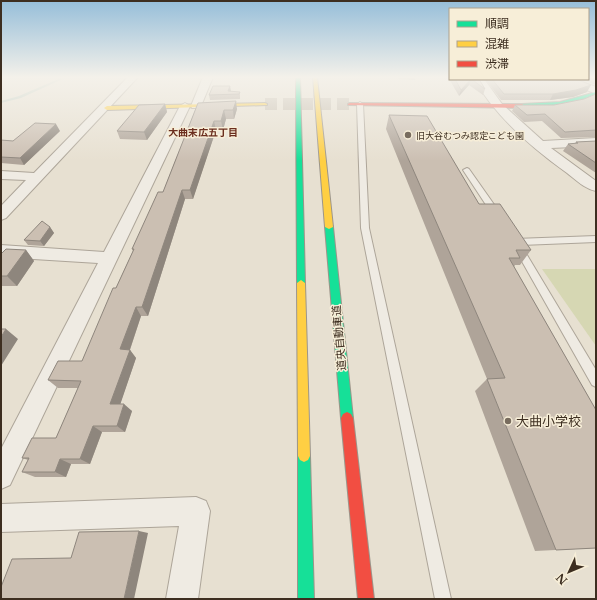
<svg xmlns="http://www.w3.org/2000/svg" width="597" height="600" viewBox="0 0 597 600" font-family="'Libre Baskerville','Noto Sans JP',serif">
<rect width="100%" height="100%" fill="#e7e0d1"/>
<!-- green -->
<path fill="#d6d7b3" d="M542,269H596V346Z"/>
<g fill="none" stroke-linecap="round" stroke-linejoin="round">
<!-- stream -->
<path fill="#bcccc2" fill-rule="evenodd" d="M63,77H67L21,98L1,103V101L19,96Z
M200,77L199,79L186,77Z"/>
<!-- secondary-tunnel -->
<path stroke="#c5bcae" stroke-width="12" stroke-dasharray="12 6" stroke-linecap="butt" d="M265,104H350"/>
<defs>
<path id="lane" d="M360,102L363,104L369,228L451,599H435L361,228L357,104Z
M467,168L469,169L500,213V217H494L463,170Z
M596,236V242L521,245L596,370V387L592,385L511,242L515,239Z"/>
<path id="street" d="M128,77H138L6,218L1,220V206L26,180L1,179V171L34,173Z
M203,77H213L201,106L200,108H192L191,106Z
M474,79H484L502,104L543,141L596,138V146L551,148L596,181V191C585,189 576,180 567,173C532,148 496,117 474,79Z
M562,79H575L596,87V94Z
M185,103L190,106L10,485L1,489V449L98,263L1,257V245L104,252L180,106Z
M196,497L206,501L210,511L198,599H166L179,526L1,532V504Z"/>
<path id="fast" d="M296,77H300L305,283L301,286L297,283Z
M596,92V95C582,100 532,114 519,106L522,104L560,102Z
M326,225H332L333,227L353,418L351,422L347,424L343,422L341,418L325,227Z
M304,450L308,452L310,456L314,599H298V456L300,452Z"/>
<path id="slow" d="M313,77H317L333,227L329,229L325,227Z
M265,103L267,104V105L107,110L104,108L107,106Z
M301,280L305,283L310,456L308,460L304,462L300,460L298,456L297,283Z"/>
<path id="jam" d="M350,103L522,104L525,106L522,108L348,105V104Z
M347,412L351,414L353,418L374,599H358L341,418L343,414Z"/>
</defs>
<!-- lane casing -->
<use href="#lane" stroke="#ada599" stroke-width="2"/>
<!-- street casing -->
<use href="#street" stroke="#ada599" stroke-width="2"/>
<!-- fast casing -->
<use href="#fast" stroke="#9c958a" stroke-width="2"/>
<!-- slow casing -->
<use href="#slow" stroke="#9c958a" stroke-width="2"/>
<!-- jam casing -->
<use href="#jam" stroke="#9c958a" stroke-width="2"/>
<!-- lane -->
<use href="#lane" fill="#efebe3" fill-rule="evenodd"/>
<!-- street -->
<use href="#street" fill="#efebe3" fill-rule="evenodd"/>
<!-- fast -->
<use href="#fast" fill="#16e098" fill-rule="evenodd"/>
<!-- slow -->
<use href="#slow" fill="#ffcf43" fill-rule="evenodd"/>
<!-- jam -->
<use href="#jam" fill="#f24e42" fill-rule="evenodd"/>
</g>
<!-- wall -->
<path fill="#afa499" d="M397,77H416L415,80L398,79Z
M448,77H450V79H479L485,89L483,95L469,85L459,96Z
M588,77H596V85L579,79H588Z
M485,79H576L587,92L573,97L550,100H501Z
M231,91L230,92H240V99L210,100L209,95Z
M596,94V137L561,138L542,121L524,122L512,111L515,105H554L584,99Z
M198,103L237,109L234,119H226L223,130H216L193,199H185L148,316H141L130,350L136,358L120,404L132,411L125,432H102L90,464H71L66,477H35L22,472L28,460L22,458L56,438L78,388H58L48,380L82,361L133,251L132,249L163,192Z
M165,104L167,112L147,140L120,139L117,131Z
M389,115L479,204L531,250L520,265H515L514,267L596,410V548L535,551L475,391L487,379L386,129Z
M60,131L24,165L1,163V140L13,141Z
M596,141V173L563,151L568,144L575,143L576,142Z
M50,227L54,233L44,246L28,245L24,240Z
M26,250L34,261L17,286H1V254Z"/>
<!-- shaded-wall -->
<path fill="#8e867d" d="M471,79L469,85L459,96L461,90Z
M591,85L587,92L573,97L550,100L553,94Z
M230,86L231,91L229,95L228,91Z
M236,101L237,109L234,119L233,110Z
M165,104L167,112L147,140L144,132Z
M224,110L226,119L223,130L221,121Z
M214,121L216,130L193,199L190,190Z
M56,124L60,131L24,165L20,158Z
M182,190L185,199L148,316L142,307Z
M50,227L54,233L44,246L40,241Z
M26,250L34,261L17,286L7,276Z
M136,307L141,316L127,358L120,349Z
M6,329L18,339L1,366V337Z
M130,350L136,358L118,411L110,404Z
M124,404L132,411L125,432L117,426Z
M93,426L102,432L90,464L80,459Z
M60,459L71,464L66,477L55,472Z
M139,531L148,533L134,599H124Z"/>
<!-- building -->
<path fill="#cbbfb2" stroke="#8e867d" d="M455,79H479L485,89L471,79L461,90Z
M492,79H576L591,85L576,90L553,94H504Z
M213,86H230L228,91L240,92L239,94L209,95Z
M596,94V130L565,132L545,114L527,115L515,105H554L584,99Z
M236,101L233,110H224L221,121H214L190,190H182L142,307H136L120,349L130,350L110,404H124L117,426H93L80,459H60L55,472H22L29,458H22L32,438H56L81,381L48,380L58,361H82L113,288H116L134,249H132L158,192H163L198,103Z
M165,104L144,132L117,131L139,105Z
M389,115L427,116L479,204H500L531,250H516L520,258H509L596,410V548L556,550L487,379L505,378Z
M35,123L56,124L20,158L1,157V140L13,141Z
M596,141V163L568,144L578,143L576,142Z
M42,221L50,227L40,241L24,240Z
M6,249L26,250L7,276H1V254Z
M1,329H6L1,337Z
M139,531L124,599H1V587L12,559L71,558L79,532Z"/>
<!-- sky -->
<linearGradient id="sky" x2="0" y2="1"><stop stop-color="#96bed9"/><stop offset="0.48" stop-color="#f4f1ea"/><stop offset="1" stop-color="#f4f1ea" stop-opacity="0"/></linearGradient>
<rect width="597" height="161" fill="url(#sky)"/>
<!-- markers -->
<g fill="#786c5e" stroke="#f7eed8" stroke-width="1.5">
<circle cx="408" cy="135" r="4"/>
<circle cx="508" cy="421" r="4"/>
</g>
<g text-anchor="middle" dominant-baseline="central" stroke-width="3" stroke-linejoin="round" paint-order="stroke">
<!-- far-poi labels -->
<g font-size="9" fill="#3d2e20" stroke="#f7eed8" text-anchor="start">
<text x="416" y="135">旧大谷むつみ認定こども園</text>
</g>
<!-- far-neighbourhood labels -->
<g font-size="10" font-weight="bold" fill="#6b2e1e" stroke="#f7eed8">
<text x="203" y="132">大曲末広五丁目</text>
</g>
<!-- street labels -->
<g font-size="11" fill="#3d2e20" stroke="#f7eed8">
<text transform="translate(339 338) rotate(-95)">道央自動車道</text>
</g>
<!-- near-poi labels -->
<g font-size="13" fill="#3d2e20" stroke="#f7eed8" text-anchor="start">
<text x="516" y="421">大曲小学校</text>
</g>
</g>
<!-- border -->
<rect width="597" height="600" fill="none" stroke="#3d2e20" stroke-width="4"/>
<!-- legend -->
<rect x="449" y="8" width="140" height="72" fill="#f7eed8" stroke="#ada18e"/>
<rect x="457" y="21" width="20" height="6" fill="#16e098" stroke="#ada18e"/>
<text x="485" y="28" font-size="12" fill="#3d2e20">順調</text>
<rect x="457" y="41" width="20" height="6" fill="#ffcf43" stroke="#ada18e"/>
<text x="485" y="48" font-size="12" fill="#3d2e20">混雑</text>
<rect x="457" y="61" width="20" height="6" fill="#f24e42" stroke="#ada18e"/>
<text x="485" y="68" font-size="12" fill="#3d2e20">渋滞</text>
<!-- north arrow -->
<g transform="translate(569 572) rotate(226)" stroke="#f7eed8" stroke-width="3" paint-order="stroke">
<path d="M0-3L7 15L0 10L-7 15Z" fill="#3d2e20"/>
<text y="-6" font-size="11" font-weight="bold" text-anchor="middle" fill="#3d2e20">N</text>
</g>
</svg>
